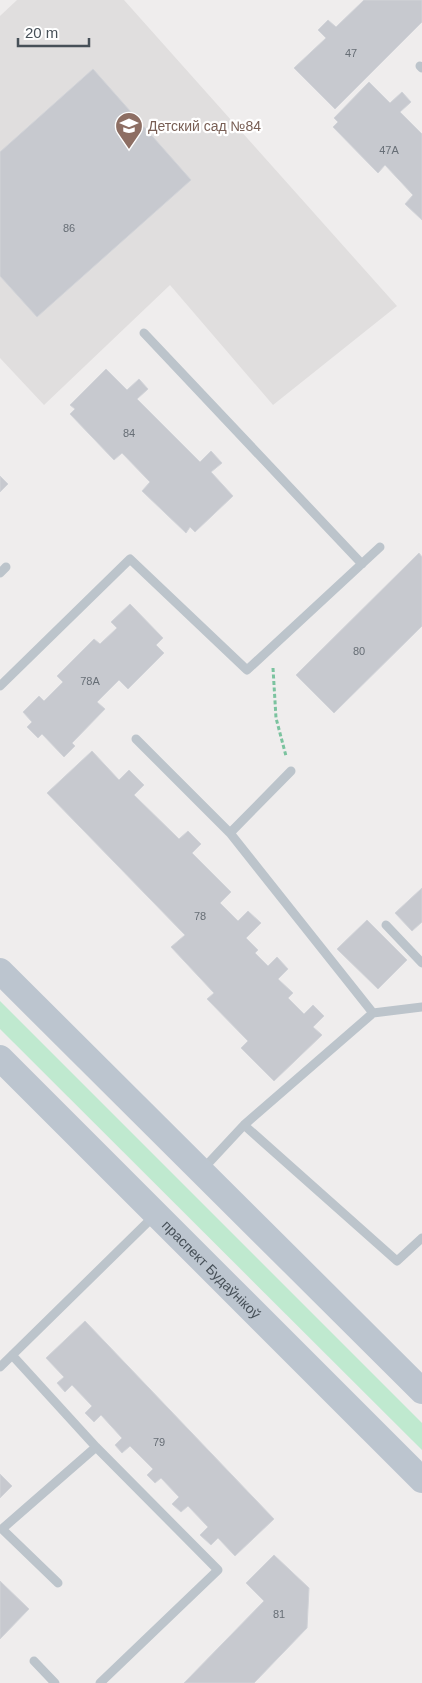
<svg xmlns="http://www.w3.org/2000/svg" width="422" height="1683" viewBox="0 0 422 1683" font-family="Arial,sans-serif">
<rect width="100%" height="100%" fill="#efeded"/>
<!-- education -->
<path fill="#e0dede" d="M17,0H124L397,306L273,405L170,285L44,405L0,358V16Z"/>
<!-- green -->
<path fill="#bfe9cf" d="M0,1001L422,1423V1450L0,1029Z"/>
<!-- building -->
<path fill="#c7c9cf" stroke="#d1d3d8" d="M364,0H422V22L335,109L294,68L326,38L318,30L328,20L336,27Z
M93,69L191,180L37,317L0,276V152Z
M369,82L390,103L402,92L411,102L400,112L422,134V220L405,204L413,195L385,165L378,173L333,127L338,122L334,118Z
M106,369L127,390L139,379L148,389L137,399L200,462L211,451L222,463L211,472L233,496L195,532L190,527L186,533L142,491L150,482L122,453L114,460L70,414L75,409L70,405Z
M0,476L8,484L0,492Z
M419,553L422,557V626L334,713L296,675Z
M130,604L163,638L156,645L164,653L128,689L119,680L97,702L105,709L72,743L75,746L64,757L42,734L38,738L27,727L32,722L23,712L39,696L44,701L63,682L57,676L94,639L100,644L117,628L111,622Z
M92,751L119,780L129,770L144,785L134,795L179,839L188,831L201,844L192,853L231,892L220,903L238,921L248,911L261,923L246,938L258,950L255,953L268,966L277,957L288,969L278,979L293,993L288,998L304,1014L313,1005L324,1016L313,1027L322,1035L274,1081L241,1048L248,1041L207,999L214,993L171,947L185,935L47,793Z
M422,888V922L412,931L395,913Z
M367,920L407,960L378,989L337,949Z
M85,1321L274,1519L235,1556L218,1538L211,1545L200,1535L208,1527L188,1506L181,1512L172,1504L179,1497L161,1478L155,1483L147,1475L153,1469L130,1446L122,1453L115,1445L122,1438L101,1415L94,1422L85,1413L92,1406L72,1385L65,1392L57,1383L64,1377L46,1358Z
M0,1474L12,1486L0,1498Z
M274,1555L309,1588L307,1628L254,1683H184L264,1601L246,1583Z
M0,1581L29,1609L0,1639Z"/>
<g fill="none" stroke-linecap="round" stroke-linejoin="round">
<!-- path -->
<path stroke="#7bc39f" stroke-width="3" stroke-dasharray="4 2.5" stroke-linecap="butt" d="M273,668L276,718L286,756"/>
<!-- lane -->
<path stroke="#bcc4cb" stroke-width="9" d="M420,66L422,68
M144,333L362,564
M0,573L6,567
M0,686L130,559L247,670L380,547
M136,739L230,833L373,1013
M230,833L291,771
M386,925L422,963
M244,1125L397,1261L422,1238
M203,1169L244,1125L373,1013L422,1007
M12,1355L96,1447L218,1570L100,1683
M0,1367L155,1215
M58,1583L2,1529L96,1447
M34,1661L55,1683"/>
<!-- secondary -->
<g stroke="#bcc5cf" stroke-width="26">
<path d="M0,971L422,1391"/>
<path id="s1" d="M0,1058L422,1480"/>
</g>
</g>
<!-- icons -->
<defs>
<symbol id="school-pin" viewBox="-11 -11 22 30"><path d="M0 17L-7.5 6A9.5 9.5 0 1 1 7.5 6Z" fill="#8d6e63" stroke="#fff"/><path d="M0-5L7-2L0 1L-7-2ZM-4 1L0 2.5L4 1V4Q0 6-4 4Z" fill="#fff"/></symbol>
</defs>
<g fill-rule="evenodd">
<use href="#school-pin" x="113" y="110" width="32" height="43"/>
</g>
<g text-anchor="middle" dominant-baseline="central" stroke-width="4.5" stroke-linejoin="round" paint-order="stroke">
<!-- number labels -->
<g font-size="11" fill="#676e76">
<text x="351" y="53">47</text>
<text x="389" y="150">47А</text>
<text x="69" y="228">86</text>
<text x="129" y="433">84</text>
<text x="359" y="651">80</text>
<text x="90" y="681">78А</text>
<text x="200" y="916">78</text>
<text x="159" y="1442">79</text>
<text x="279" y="1614">81</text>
</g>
<!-- education labels -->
<g font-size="14" fill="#785e54" stroke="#fff" text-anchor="start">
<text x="148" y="126">Детский сад №84</text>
</g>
<!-- street labels -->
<g font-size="14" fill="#475058" stroke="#fff">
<text stroke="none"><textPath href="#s1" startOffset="299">праспект Будаўнікоў</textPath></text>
</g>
</g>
<!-- scale -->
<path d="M18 38v8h71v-8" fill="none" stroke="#475058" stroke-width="2.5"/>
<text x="25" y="38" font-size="15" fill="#475058" stroke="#ffffff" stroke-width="4" paint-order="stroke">20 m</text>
</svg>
